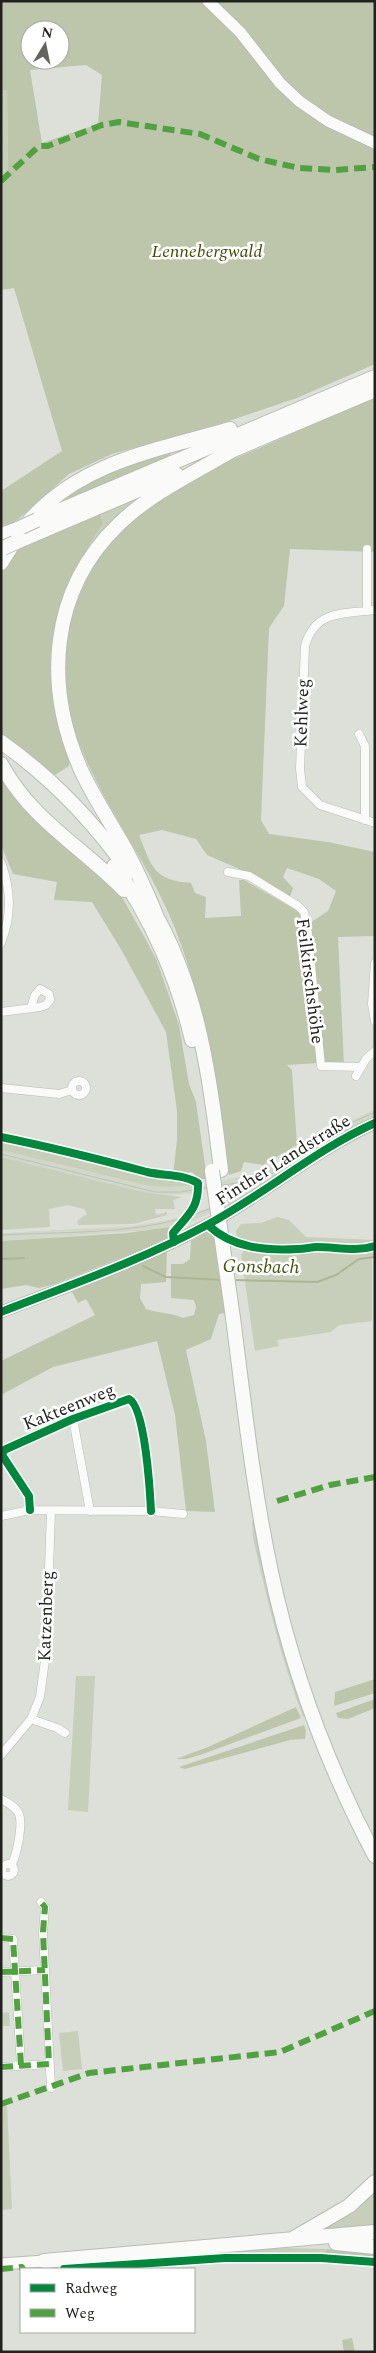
<svg xmlns="http://www.w3.org/2000/svg" width="376" height="2353" viewBox="0 0 376 2353" font-family="Spectral,serif">
<rect width="100%" height="100%" fill="#dde0d8"/>
<!-- built -->
<path fill="#d2d8c8" d="M375,1109V1117L330,1140L231,1203L184,1225L191,1215L230,1198L253,1183L202,1190L201,1185L266,1171L349,1122Z
M1,1150L145,1185L166,1187L195,1186L196,1193L170,1195L143,1192L1,1157Z
M186,1217L180,1224L150,1230L1,1241V1233L131,1226Z"/>
<!-- green -->
<path fill="#c7ceb9" d="M1,90H7L8,171L1,176Z
M164,482C129,508 102,530 76,565L103,524L100,513Z
M1,1139L147,1174L191,1180L195,1186L166,1187L145,1185L1,1150Z
M1,1157L143,1192L182,1197L173,1200L175,1209H155L156,1215L167,1212V1215L133,1224L78,1225L77,1221L87,1214L84,1209L68,1205L49,1209L50,1227L1,1230Z
M277,1217L289,1220L306,1237L375,1240V1257L372,1258V1321L339,1325L331,1332L277,1340L279,1346L255,1351L241,1255L248,1244L237,1237L236,1231L241,1224L261,1223Z
M254,1520L281,1640L307,1716L303,1717C281,1659 267,1599 253,1538L252,1521Z
M76,1676H95L88,1812L68,1810Z
M9,2012L10,2026H1V2013Z
M78,2031L82,2069L63,2071L59,2033Z
M7,2105L12,2209L1,2210V2106Z
M375,2187V2228L304,2235Z
M289,2248L327,2249V2254L225,2255L60,2266L52,2269H26V2267L223,2250Z"/>
<!-- forest -->
<path fill="#bdc6aa" fill-rule="evenodd" d="M1,1H375V364L297,398L223,423L112,454L69,474L15,522L1,527V491L62,451L14,288L1,290V176L8,171L7,90H1ZM30,30H60V60H30ZM86,65L102,75L98,124L42,143L30,70Z
M375,398V552L290,549L284,606L269,628L261,820L269,834L328,842L375,852V936L338,937L344,1064L318,1063L287,1065L292,1070L297,1145L263,1165L244,1162L241,1171L229,1175C217,1090 207,1012 176,931C151,865 104,808 79,743C63,704 60,662 70,622C79,591 94,560 115,535C154,492 210,469 262,447C299,430 337,414 375,398ZM162,830L196,839L207,855L237,868L290,897L293,888L283,877L287,868L319,879L336,891L328,911L305,926L300,912L244,880H239L241,916L205,918L206,897L195,893L191,883C153,880 152,867 139,835Z
M167,452L170,453L171,456L56,506L58,502L98,475Z
M100,513L103,524C62,584 42,633 54,707C57,726 71,747 69,766L55,775L1,734V575L12,553L20,548Z
M1,775L106,878L122,897L145,938L157,961L179,1025L189,1084L196,1102L207,1179H200L192,1172L173,1175L177,1140V1111L166,1032L122,951L92,902L54,900L57,882L13,874L1,845Z
M169,1227L167,1240L52,1285L39,1288L26,1285L1,1289V1241L127,1233Z
M207,1232L214,1235L225,1313L219,1314L211,1339L186,1350L206,1441L215,1512L186,1511L175,1415L157,1341L53,1367L1,1395V1361L95,1315L86,1299L78,1303L71,1290L167,1251L166,1282L141,1284L140,1298L146,1309C157,1313 173,1313 183,1318L194,1315L196,1307L194,1300L171,1298V1264H183L190,1259L191,1241Z
M375,1679V1693L334,1706L335,1692Z
M375,1699V1708L348,1719L338,1718L336,1713Z
M296,1707L301,1718L200,1755L186,1759H176L208,1747Z
M304,1725L306,1731L305,1739L290,1740L185,1769L179,1767Z
M327,2249L375,2253V2259L327,2254Z
M352,2338L355,2352H344L342,2340Z"/>
<g fill="none" stroke-linecap="round" stroke-linejoin="round">
<!-- stream -->
<path stroke="#acb696" stroke-width="2" d="M1,1259L24,1258
M143,1266L166,1277L223,1280
M233,1280L317,1282L336,1275L359,1259L375,1257"/>
<defs>
<path id="street" d="M367,549V611
M375,610C343,614 315,610 305,646L300,769L302,787L320,805L375,823
M359,734L365,746V820
M1,862C11,890 12,915 1,943
M228,872L249,876L298,906L304,912L308,934L321,1066L360,1067
M375,963L372,1004L375,1021
M1,1012L40,1007L46,1005L50,1000L49,994L40,989L35,995L31,1007
M356,1076L366,1059L375,1051
M72 1088a7 7 0 1 1 14 0a7 7 0 1 1-14 0Z
M1,1088L59,1094L72,1090
M73,1419L90,1511
M30,1510L29,1496L2,1455L4,1450L73,1419L129,1399C145,1407 150,1491 151,1511
M1,1516L30,1510L151,1511L183,1514
M31,1719L57,1728L65,1733
M1,1755L31,1719L40,1697L46,1653L51,1511
M1,1799C8,1803 16,1807 19,1814C23,1824 17,1856 11,1865
M2 1870a6 6 0 1 1 12 0a6 6 0 1 1-12 0Z
M41,1902L45,1907L43,1932L51,2088
M1,1938L13,1939L21,2065
M1,1972L45,1970
M1,2067L49,2064"/>
<path id="secondary" d="M208,1L240,32L280,83L299,101L328,121L375,143
M1,1312C70,1285 142,1260 207,1225C265,1194 315,1150 375,1123
M1,2264L44,2261"/>
<path id="highway" d="M226,453L375,390
M30,520C83,461 158,450 230,429
M37,520L375,377
M1,535L15,530
M21,540L176,474
M1,563L16,539
M1,742C52,778 94,822 129,872
M1,764C31,820 81,846 124,890
M114,866C151,916 178,980 192,1040
M151,907C199,987 210,1079 221,1170
M156,915C147,893 137,871 126,850C111,823 94,798 81,770C44,686 49,591 119,524C151,493 194,473 233,450
M233,1318C244,1403 253,1488 271,1572C292,1670 328,1767 375,1856
M294,2238L349,2206L375,2182
M336,2243L375,2247
M44,2261L375,2232"/>
</defs>
<!-- street casing -->
<use href="#street" stroke="#b9bcb5" stroke-width="9"/>
<!-- secondary casing -->
<use href="#secondary" stroke="#b9bcb5" stroke-width="13"/>
<!-- highway casing -->
<use href="#highway" stroke="#b9bcb5" stroke-width="16"/>
<!-- street -->
<use href="#street" stroke="#fafaf9" stroke-width="8"/>
<!-- secondary -->
<use href="#secondary" stroke="#fafaf9" stroke-width="11"/>
<!-- highway -->
<use href="#highway" stroke="#fafaf9" stroke-width="14"/>
<!-- tram -->
<path stroke="#bec0bd" stroke-width="1" d="M1,1154L155,1192H180L256,1180
M1,1235C72,1231 153,1236 218,1205C273,1179 318,1135 375,1112"/>
<defs>
<path id="highway-bridge" d="M15,530L37,520
M3,548L21,540
M212,1171L233,1318"/>
</defs>
<!-- highway-bridge casing -->
<use href="#highway-bridge" stroke="#b9bcb5" stroke-width="16" stroke-linecap="butt"/>
<!-- highway-bridge -->
<use href="#highway-bridge" stroke="#fafaf9" stroke-width="14"/>
<!-- quiet -->
<path stroke="#50a241" stroke-width="6" stroke-dasharray="12 6" stroke-linecap="butt" d="M1,181L39,146H48L102,125L119,122L200,134L259,159L299,168L336,170L375,167
M277,1501L330,1485L375,1477
M1,1938L13,1939L21,2065
M1,1972L45,1970
M1,2067L49,2064L43,1932L45,1907L41,1902
M1,2104L89,2073L280,2052L375,2011
M1,2269L22,2267L23,2269"/>
<defs>
<path id="cycleway" d="M1,1137C50,1147 98,1159 147,1172C164,1176 183,1174 198,1183C199,1208 188,1215 173,1233L174,1242
M208,1225C232,1248 266,1251 298,1249C305,1249 311,1247 317,1247C337,1247 355,1252 375,1246
M1,1312C70,1285 142,1260 207,1225C265,1194 315,1150 375,1123
M30,1510L29,1496L2,1455L4,1450L73,1419L129,1399C145,1407 150,1491 151,1511
M64,2269L225,2258H321L375,2262"/>
</defs>
<!-- cycleway casing -->
<use href="#cycleway" stroke="#fff" stroke-width="11"/>
<!-- cycleway -->
<use href="#cycleway" stroke="#00873e" stroke-width="8"/>
</g>
<g text-anchor="middle" dominant-baseline="central" stroke-width="5" stroke-linejoin="round" paint-order="stroke">
<!-- park labels -->
<g font-size="18" font-style="italic" fill="#3d4c04" stroke="#fff">
<text x="207" y="251">Lennebergwald</text>
</g>
<!-- street labels -->
<g font-size="18" fill="#21221d" stroke="#fff">
<text transform="translate(302 713) rotate(-88)">Kehlweg</text>
<text transform="translate(310 981) rotate(83)">Feilkirschshöhe</text>
<text transform="translate(283 1160) rotate(-32)">Finther Landstraße</text>
<text transform="translate(69 1407) rotate(-22)">Kakteenweg</text>
<text transform="translate(46 1616) rotate(-88)">Katzenberg</text>
</g>
<!-- water labels -->
<g font-size="19" font-style="italic" fill="#455411" stroke="#fff">
<text transform="translate(261 1267) rotate(1)">Gonsbach</text>
</g>
</g>
<!-- border -->
<rect width="376" height="2353" fill="none" stroke="#21221d" stroke-width="5"/>
<!-- legend -->
<rect x="20" y="2268" width="175" height="65" fill="#ffffff" stroke="#a6a7a5"/>
<rect x="30" y="2284" width="25" height="8" fill="#00873e" stroke="#a6a7a5"/>
<text x="65" y="2293" font-size="15" fill="#21221d">Radweg</text>
<rect x="30" y="2309" width="25" height="8" fill="#50a241" stroke="#a6a7a5"/>
<text x="65" y="2318" font-size="15" fill="#21221d">Weg</text>
<!-- north arrow -->
<g transform="translate(45 45) rotate(10)"><circle r="24" fill="#ffffff" stroke="#a6a7a5"/>
<path d="M0-4L9 19L0 12L-9 19Z" fill="#63645e"/>
<text y="-8" font-size="14" font-weight="bold" text-anchor="middle" fill="#21221d">N</text>
</g>
</svg>
